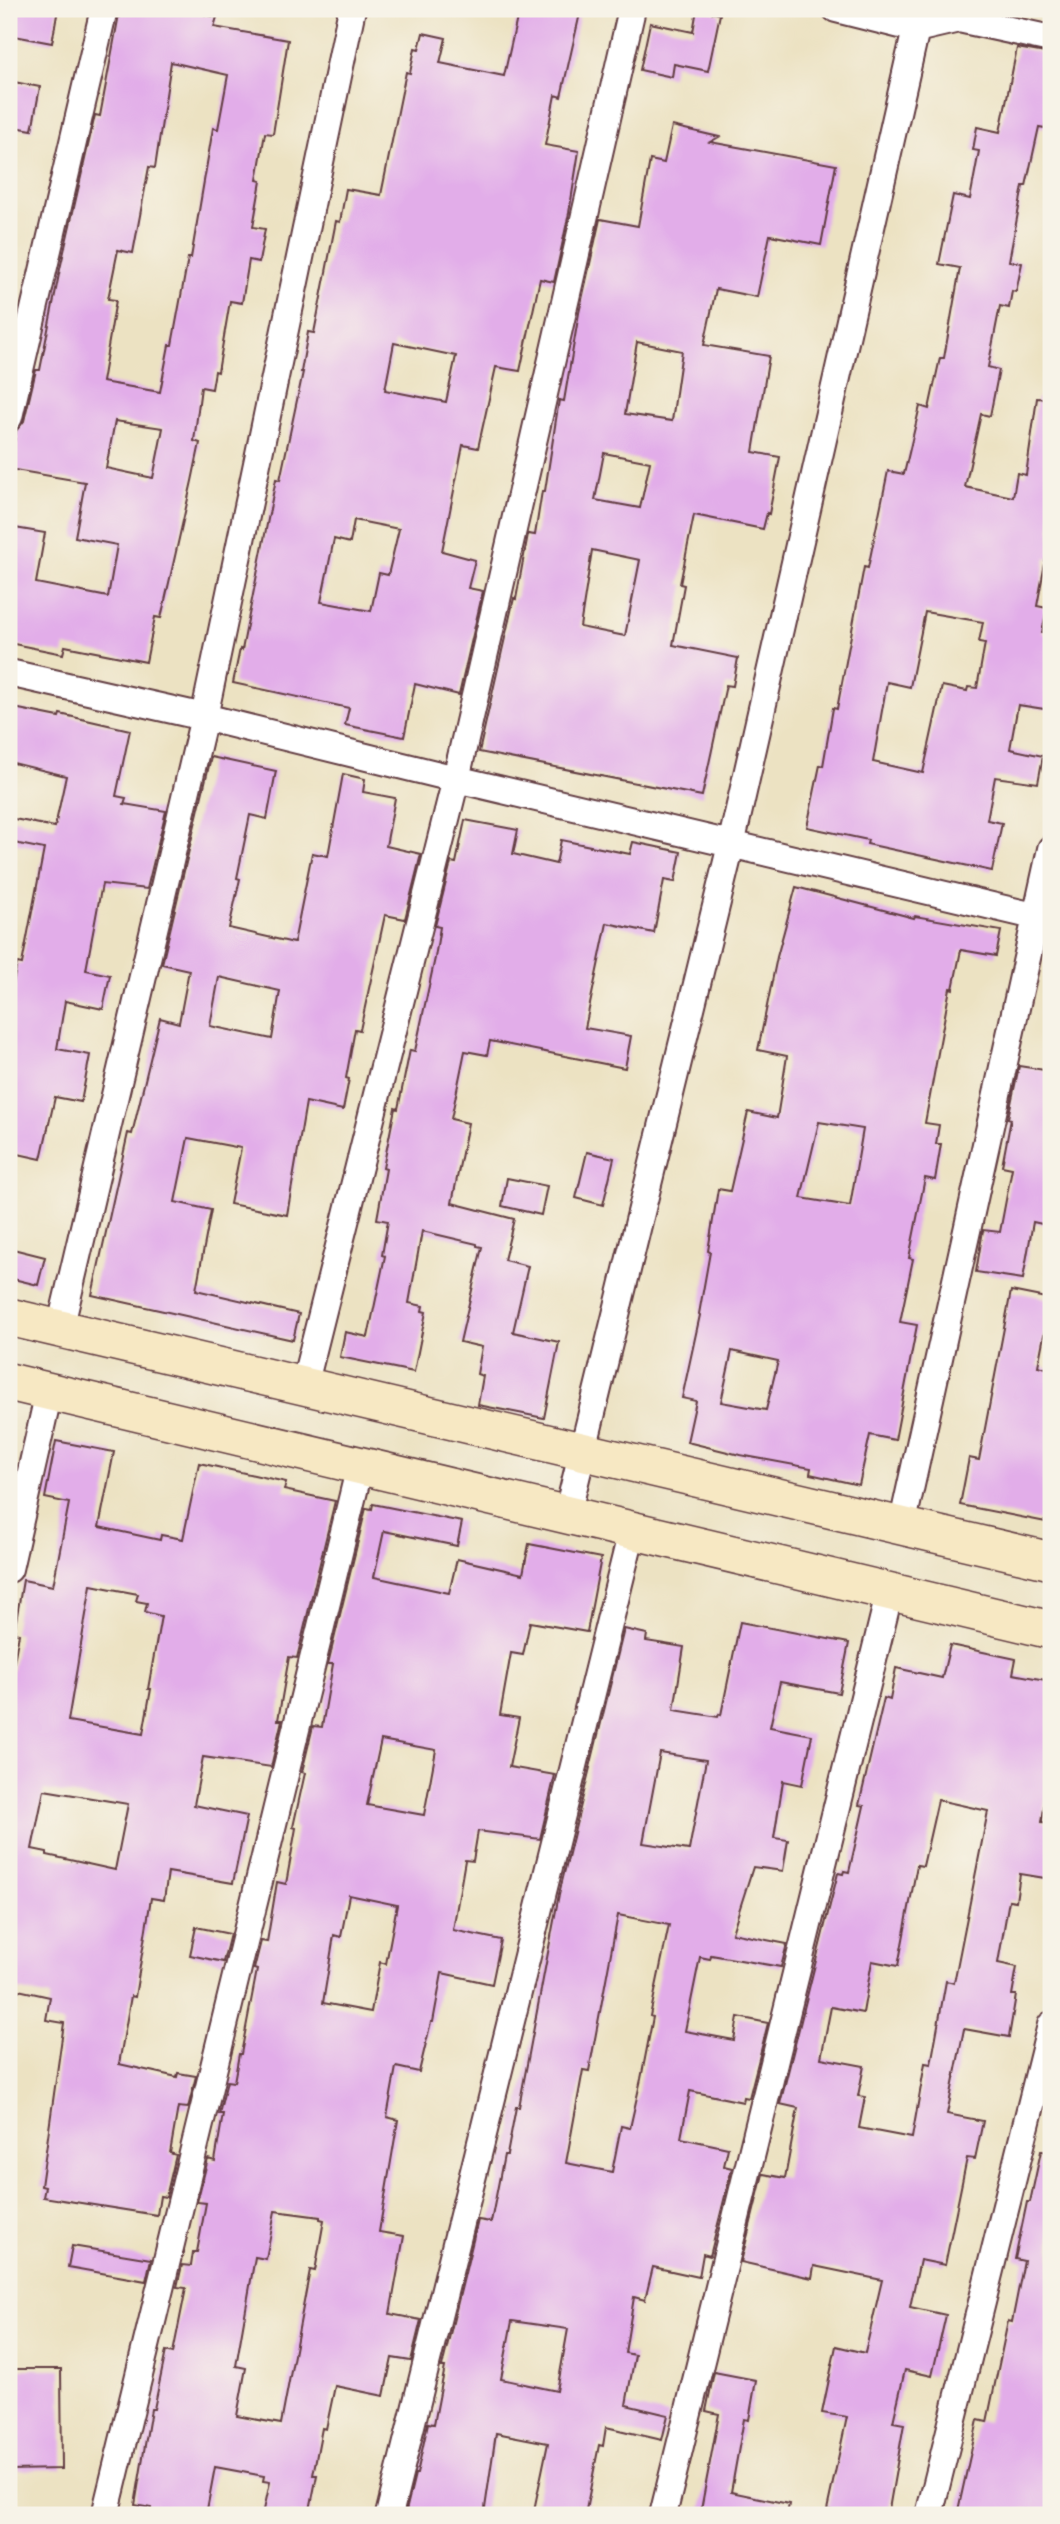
<svg xmlns="http://www.w3.org/2000/svg" width="1060" height="2524" viewBox="0 0 1060 2524" font-family="'Shantell Sans',sans-serif">
<rect width="100%" height="100%" fill="#f7f3e8"/>
<filter id="ink" filterUnits="userSpaceOnUse"><feTurbulence type="fractalNoise" baseFrequency=".0143" numOctaves="2"/><feDisplacementMap in="SourceGraphic" scale="14" xChannelSelector="R" yChannelSelector="G"/><feConvolveMatrix kernelMatrix="1 2 1 2 8 2 1 2 1" color-interpolation-filters="sRGB"/></filter>
<filter id="wash" filterUnits="userSpaceOnUse"><feTurbulence type="fractalNoise" baseFrequency=".00686" numOctaves="4" result="noise"/><feDisplacementMap in="SourceGraphic" scale="28" xChannelSelector="R" yChannelSelector="G"/><feGaussianBlur stdDeviation="1.57" result="paint"/><feColorMatrix in="noise" values="0 0 0 0 0 0 0 0 0 0 0 0 0 0 0 0 0 1.4 0 .05"/><feComposite in="paint" operator="in"/></filter>
<g filter="url(#wash)">
<rect width="100%" height="100%" fill="#ece2c2"/>
<g id="blocks">
<!-- building -->
<path fill="#e2ade9" fill-rule="evenodd" d="M9,9H58L52,43L9,35Z
M120,9H181L217,17L214,27L288,40L273,134L265,133L257,180L261,181L253,227L265,229L259,262L249,260L242,303L230,301L218,372L215,371L212,389L201,387L194,441L200,443L192,481L161,618L155,617L146,662L65,646L63,654L9,643V527L45,533L36,583L108,597L117,545L75,537L85,482L9,469L16,431L24,421L36,370H40L60,269L95,115L100,116ZM171,62L228,75L218,129L213,128L191,258H188L172,345H169L160,392L102,382L116,300L108,299L118,250L133,253L149,167L155,168ZM115,421L163,428L153,478L106,468Z
M519,9H581L561,97L555,95L545,145L579,151L569,213L554,282L540,279L520,371L496,367L478,448L463,445L442,551L475,560L468,588L483,591L459,695L415,684L404,737L345,725L349,708L233,683L240,649L242,650L276,479L280,480L303,372H301L308,332L314,333L336,221L340,222L346,189L381,195L406,72L410,73L415,48L419,49L423,33L446,38L440,63L504,76ZM394,343L456,356L446,402L385,390ZM354,520L399,529L388,575L379,573L371,611L321,602L334,539L350,543Z
M697,9L720,14L708,71L674,64L672,77L640,70L650,23L693,32Z
M1017,48L1051,54V93L1045,128L1039,127L1026,186H1023L1009,261L1022,263L1016,292L1012,291L1009,308L1000,306L988,367L999,370L990,416L981,414L965,487L1013,497L1017,473L1026,475L1037,398L1051,399V559L1046,558L1037,606L1047,608L1042,633L1051,635V710L1018,705L1010,749L1043,756L1038,783L995,777L987,820L1002,823L992,871L867,844L868,840L807,827L820,765L823,766L833,708L837,709L864,567L868,568L888,471L904,474L920,406L929,409L940,358H944L960,268L939,264L953,195L970,199L979,151L973,150L977,127L1000,132ZM925,612L983,622L979,642L985,643L977,688L968,687L967,691L942,686L923,773L873,762L887,682L910,687Z
M9,81L40,87L32,130L9,126Z
M672,126L719,137L710,142L836,165L821,245L770,235L757,297L716,289L704,345L769,356L753,452L780,457L769,514L767,513L763,529L694,515L680,584L684,585L673,645L738,658L733,686L726,685L702,796L479,752L514,598L516,599L528,534L535,535L542,491H545L559,400L564,401L579,313L600,219L638,226L650,160L664,163ZM637,342L682,351L672,421L625,414ZM604,453L650,462L640,508L595,500ZM592,550L640,560L625,636L580,627Z
M9,707L59,717L60,714L130,730L116,796L126,798L124,804L166,811L147,889L102,884L86,970L110,975L103,1009L65,1001L57,1049L90,1055L81,1102L55,1097L41,1159L9,1152V1004L17,963L22,964L44,849L9,842V818L55,827L66,776L9,762Z
M211,757L276,771L267,819L250,815L237,878L240,879L229,928L294,943L312,853L328,856L343,774L365,779L363,792L395,798L386,846L421,854L405,919L385,915L360,1030L355,1029L346,1078L349,1079L343,1110L306,1102L287,1215L230,1204L241,1148L188,1138L175,1202L211,1210L196,1290L299,1314L293,1340L92,1295L128,1133L132,1134L160,1018L179,1023L189,970L162,964ZM219,977L280,991L272,1039L210,1026Z
M465,820L518,830L513,854L556,864L561,840L630,854L633,842L681,852L675,882L664,880L654,933L607,923L585,1028L631,1036L625,1068L490,1041L487,1055L465,1051L451,1119L468,1123L452,1203L514,1219L504,1260L528,1266L513,1332L559,1342L544,1418L478,1405L483,1376L477,1374L482,1347L460,1342L482,1247L477,1246V1244L422,1231L409,1303L423,1306L422,1311L426,1312L414,1372L340,1357L345,1332L368,1337L385,1256L382,1255L388,1221L377,1219L386,1169L383,1168L395,1108L398,1109L410,1050L415,1051L435,958L440,927L435,926L451,862L456,863Z
M796,887L914,918L915,916L1001,931L996,956L961,950L953,989L950,988L925,1123L939,1125L936,1144H941L935,1180L925,1178L909,1258L913,1259L900,1322L917,1325L895,1440L870,1435L859,1485L810,1474L811,1468L740,1455L687,1442L696,1401L682,1398L700,1315L699,1314L710,1252L708,1251L718,1189L730,1191L748,1112L777,1118L787,1056L758,1050L777,957ZM819,1122L863,1129L850,1206L801,1198ZM732,1351L778,1361L766,1410L721,1402Z
M1019,1066L1051,1071V1226L1033,1222L1023,1279L976,1272L983,1230L1000,1232L1012,1168L1002,1166L1011,1119L1008,1118Z
M587,1152L614,1158L603,1205L576,1198Z
M507,1178L547,1186L541,1215L502,1206Z
M9,1248L45,1257L38,1285L9,1278Z
M1011,1291L1051,1299L1038,1366L1051,1369V1523L960,1505L969,1458L979,1460Z
M56,1441L114,1452L99,1527L160,1540L161,1535L183,1539L199,1463L286,1482L284,1490L335,1501L297,1658L289,1657L278,1720H282L271,1767L203,1757L194,1805L247,1816L233,1883L168,1872L164,1900L151,1898L135,1997L131,1996L119,2064L177,2077L178,2073L196,2076L188,2108L178,2107L170,2153L176,2155L166,2197L160,2196L157,2215L43,2197L45,2187L41,2186L64,2023L46,2020L50,1997L9,1988V1689L19,1634L14,1633L23,1580L53,1586L69,1503L45,1498ZM91,1585L138,1594L136,1601L147,1603L145,1612L161,1616L148,1689H151L143,1734L68,1721ZM44,1790L128,1804L115,1870L47,1855V1852L32,1849Z
M373,1504L462,1522L457,1546L384,1531L374,1577L449,1593L457,1559L523,1574L529,1544L601,1558L587,1632L530,1622L523,1655L511,1653L500,1715L519,1718L509,1767L555,1775L540,1839L478,1831L473,1861L465,1860L453,1930L501,1940L492,1984L442,1973L433,2022H431L419,2072L396,2067L387,2117L398,2120L379,2232L404,2236L390,2314L421,2320L411,2361L392,2358L384,2396L335,2386L326,2429L322,2428L313,2475H317L309,2515H263L270,2482L263,2481L264,2476L215,2467L206,2515H150L151,2508L135,2505L151,2409H154L166,2351L173,2353L186,2288L177,2287L182,2265L191,2266L193,2252H197L206,2203L197,2202L208,2159L215,2161L223,2114H219L227,2081L234,2082L239,2054H241L257,1970L254,1969L261,1941L267,1942L277,1882L286,1884L296,1828L293,1827L305,1773L302,1772L313,1726L322,1727L333,1664H328L366,1508L372,1509ZM381,1740L436,1750L424,1815L367,1805ZM349,1895L397,1905L386,1964L380,1962L371,2012L323,2003L334,1935L341,1937ZM275,2211L320,2217V2219L324,2220L315,2271L310,2270L281,2424L237,2416L246,2368L236,2366L255,2257L266,2259Z
M740,1622L849,1643L839,1693L780,1682L770,1727L812,1735L802,1785L783,1781L774,1838L788,1840L783,1871L753,1867L732,1933L787,1944L781,1967L711,1955L710,1959L700,1957L685,2031L734,2040L738,2017L768,2023L749,2098L744,2097L743,2102L690,2091L681,2138L728,2148L724,2166L732,2168L710,2256L703,2254L699,2277L653,2267L645,2300L634,2297L625,2353L635,2355L626,2405L668,2415L662,2440L606,2427L603,2446L599,2445L585,2515H533L548,2443L496,2433L484,2515H405L415,2474H417L428,2423L434,2424L445,2367H442L478,2220L491,2222L504,2155H507L516,2107H519L559,1894L624,1629L647,1634L646,1641L684,1647L674,1710L718,1717L719,1714L721,1715ZM660,1753L706,1760L689,1850L643,1843ZM618,1915L669,1925L650,2016L653,2017L641,2079L630,2128L621,2126L612,2172L566,2163L583,2070L589,2071ZM512,2321L568,2329L557,2391L501,2379Z
M950,1645L1016,1659L1013,1674L1051,1681V1772L1049,1771L1042,1822L1051,1823V1879L1020,1874L1016,1901L1009,1900L998,1963L1017,1967L1012,1995H1016L1009,2037L964,2029L947,2114L983,2121L975,2159L967,2158L945,2265L920,2260L910,2307L946,2315L932,2376L905,2370L893,2422L904,2424L888,2515H854L827,2510L847,2417L822,2413L836,2346L865,2353L882,2280L814,2266L812,2278L741,2262L763,2174L785,2178L798,2108L780,2104L838,1873L843,1874L844,1871L849,1872L864,1806L859,1805L884,1698L890,1700L896,1668L942,1678ZM938,1800L988,1811L954,1983L946,1981L931,2064L925,2063L912,2138L859,2128L865,2097L858,2096L864,2066L821,2058L831,2007L863,2013L872,1961L898,1966L917,1865L923,1866Z
M196,1927L230,1934L223,1962L190,1955Z
M1041,2151L1051,2152V2514L1024,2509L1023,2515H957L978,2420L987,2422L1008,2321L1012,2322L1024,2261L1015,2259L1027,2202H1030Z
M72,2246L151,2259L146,2281L68,2267Z
M9,2369H61L62,2469L9,2470Z
M714,2372L756,2380L749,2420L744,2419L731,2492L789,2504L787,2515H700L719,2414L706,2411Z"/>
</g>
</g>
<g filter="url(#ink)">
<use href="#blocks" fill-opacity="0" stroke="#623c42" stroke-width="2"/>
<g fill="none" stroke-linecap="round" stroke-linejoin="round">
<defs>
<path id="street" d="M836,9L916,29L959,19L1051,39
M9,417L104,9
M9,673L204,717L456,779L1051,920
M60,1329L204,717L352,9
M304,1386L456,779L632,9
M567,1515L731,845L916,29
M902,1526L1051,849
M9,1569L49,1392
M105,2515L360,1466
M389,2515L632,1531
M663,2515L890,1591
M929,2515L1051,2025"/>
<path id="secondary" d="M9,1317L1051,1561
M9,1382L1051,1630"/>
</defs>
<!-- street casing -->
<use href="#street" stroke="#623c42" stroke-width="30"/>
<!-- secondary casing -->
<use href="#secondary" stroke="#623c42" stroke-width="40"/>
<!-- street -->
<use href="#street" stroke="#fff" stroke-width="26"/>
<!-- secondary -->
<use href="#secondary" stroke="#f7e8c3" stroke-width="37"/>
</g>
</g>
<!-- margin -->
<rect width="1060" height="2524" fill="none" stroke="#f7f3e8" stroke-width="35"/>
</svg>
